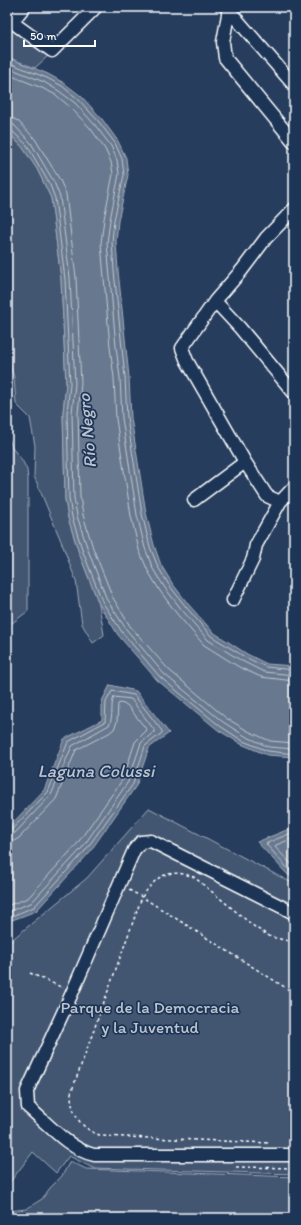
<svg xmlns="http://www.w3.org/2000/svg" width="301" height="1225" viewBox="0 0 301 1225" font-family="Itim,sans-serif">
<rect width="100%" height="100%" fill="#263d5e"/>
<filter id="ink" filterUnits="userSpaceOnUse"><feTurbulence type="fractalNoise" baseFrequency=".025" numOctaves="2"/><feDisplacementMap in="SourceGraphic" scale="8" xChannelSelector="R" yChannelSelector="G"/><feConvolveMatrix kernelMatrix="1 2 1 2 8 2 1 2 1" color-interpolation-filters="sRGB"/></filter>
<g filter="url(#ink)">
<!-- green -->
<path fill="#425672" stroke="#a0aab8" d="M7,27L49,55L35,68L7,57Z
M7,131L23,148L37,169L51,198L61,279L66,384L63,412L65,499L68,518L79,553L99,604L104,635L93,643L82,624L76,581L61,541L34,476L35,446L30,418L16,404L14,377L7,357Z
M7,434L13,449L22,460L27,470L28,479V611L7,627Z
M149,808L294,884V1174L93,1168L69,1156L56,1173L33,1152L7,1186V947L14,938L87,878Z
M70,1161L86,1169L294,1177V1218H7V1209L9,1211L26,1209L42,1199L50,1188L62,1176Z"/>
<!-- water -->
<path fill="#67788e" stroke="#a4aebb" d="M7,57L48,74L64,83L81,96L102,119L118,141L126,158L128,175L118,221L116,242L118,270L129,377L131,418L146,513L154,545L161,565L172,583L189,605L213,632L247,654L267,664L294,666V757L267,755L241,744L218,730L157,680L118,635L99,604L79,553L68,518L65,499L63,412L66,384L61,279L51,198L37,169L23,148L7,131Z
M110,685L136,691L169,733L149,748L136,786L89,853L36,911L7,922V829L44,790L64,739L102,720V701Z
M294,827V877L288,875L257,842Z"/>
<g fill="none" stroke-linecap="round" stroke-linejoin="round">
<!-- shore -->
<path stroke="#c2c9d2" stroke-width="1" d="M7,62L47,78L62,86L78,99L99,122L115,143L122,159L124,175L114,220L112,242L114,271L125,377L127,418L142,514L150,547L158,567L169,585L186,607L211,636L245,657L266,667L294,670
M7,67L44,82L59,91L75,103L95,125L111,146L117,160L119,174L110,220L107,243L116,347L120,378L122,418L137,515L145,548L153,569L165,588L182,610L208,640L242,661L264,672L294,675
M7,74L42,88L56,95L70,107L91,129L105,149L111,162L113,174L104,219L101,243L110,347L114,378L116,419L131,516L139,550L148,571L160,591L177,614L204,645L239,667L261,677L294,681
M7,117L12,118L18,121L35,139L60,180L66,194L76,278L81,383L78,413L80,497L83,515L93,548L113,598L130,626L168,669L226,718L248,731L270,741L294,743
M7,123L14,125L31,143L54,182L60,197L70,278L75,384L72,413L74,498L77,516L88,550L107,600L126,629L164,674L223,722L245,736L269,747L294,749
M7,128L11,130L27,145L50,185L55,198L65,279L70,384L67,413L69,498L72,517L83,552L103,603L122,632L160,677L220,726L243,741L268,751L294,754
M7,831L11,830L48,792L68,742L105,722L106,702L112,691L134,695L162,731V733L145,746L133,784L85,851L34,907L7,918
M294,832L267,843L266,844L290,871L294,873
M7,836L15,833L51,795L72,746L109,725C114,716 110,706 114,697L131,699L155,731L141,743L128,782L82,848L31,903L7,912
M294,838L276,845L275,847L294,867
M7,842L14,841L19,838L56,799L76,750L109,733L114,729L117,722L118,704L120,703L127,705L147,730L135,742L123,779L77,844L28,898L7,906"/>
<defs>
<path id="minor" d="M226,7L294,85
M229,9L223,42L225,58L294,142
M7,21L12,22L52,51L96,7
M12,22L24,7
M215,301L240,328L294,393
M194,500L245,462
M280,502L267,496L245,462L187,361L182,348L215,301L242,270L266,238L294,209
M233,600L253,559L256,545L280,502L294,487
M294,913L151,841L141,842L134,850L72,993L27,1091L28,1107C47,1123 70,1150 94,1155H294"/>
</defs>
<!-- minor casing -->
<use href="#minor" stroke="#fff" stroke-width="15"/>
<!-- path -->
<path stroke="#fff" stroke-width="1.5" stroke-dasharray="3 3" stroke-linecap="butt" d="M129,890L142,897L294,993
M30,973L63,988
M268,1143L102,1136C81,1129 71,1115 71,1093L142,897C157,875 168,868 194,877L256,928L271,937L294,942
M236,1167L294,1168"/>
<!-- minor -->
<use href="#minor" stroke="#1d3557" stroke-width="12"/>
</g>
</g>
<g text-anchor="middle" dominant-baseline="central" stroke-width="3.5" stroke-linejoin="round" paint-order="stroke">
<!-- park labels -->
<g font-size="17" fill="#bdc4ce" stroke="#1d3557">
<text x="150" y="1007">Parque de la Democracia<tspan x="150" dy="20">y la Juventud</tspan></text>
</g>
<!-- water labels -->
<g font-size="18" font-style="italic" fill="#bbc2cc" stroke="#1d3557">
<text transform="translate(87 431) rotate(-95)">Río Negro</text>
<text x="96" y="771">Laguna Colussi</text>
</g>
</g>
<!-- margin -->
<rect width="301" height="1225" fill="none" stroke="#1d3557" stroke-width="24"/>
<rect x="12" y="12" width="277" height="1201" fill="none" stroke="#fff" stroke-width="1.5" filter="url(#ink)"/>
<!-- scale -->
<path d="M24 40v6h71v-6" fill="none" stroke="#ffffff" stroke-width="2"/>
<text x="30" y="40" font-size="12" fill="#ffffff" stroke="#1d3557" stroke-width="3" paint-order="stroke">50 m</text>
</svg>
